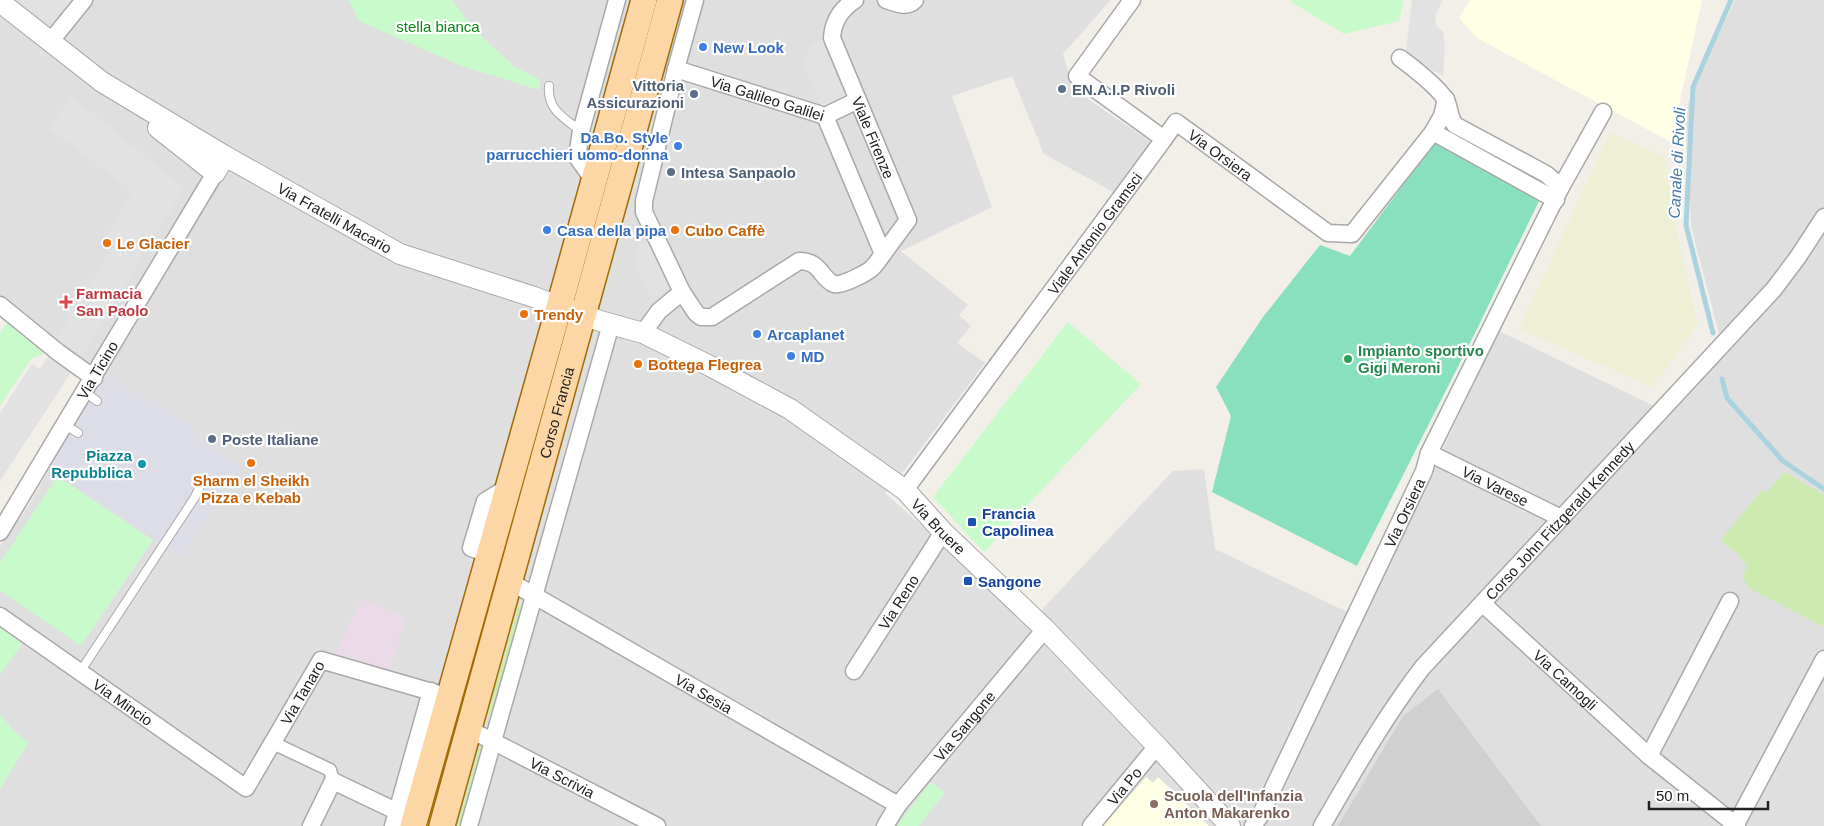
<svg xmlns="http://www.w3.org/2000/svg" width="1824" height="826" viewBox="0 0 1824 826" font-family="Helvetica,sans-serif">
<rect width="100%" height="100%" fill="#f2efe9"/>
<!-- residential -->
<path fill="#e0dfdf" d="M0,0H1111L1063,54L1073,89L1154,144L1117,194L1044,154L1012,76L952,96L992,207L901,251L968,305L959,315L971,326L957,343L985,363L901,475L885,493L1030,622L1173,471L1204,469L1215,549L1362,619L1499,331L1662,410L1722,345L1691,226L1685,116L1693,87L1735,0H1824V826H0V546L29,505L53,462L98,376L0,305Z"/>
<!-- industrial -->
<path fill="#ebdbe8" d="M361,598L406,617L390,671L334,657Z"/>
<!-- education -->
<path fill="#ffffe5" d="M1470,0H1702L1671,142L1477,38L1459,18Z
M1146,777L1153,783L1158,777L1209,826H1103Z"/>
<!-- religious -->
<path fill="#d0d0d0" d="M1438,689L1541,826H1338L1403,716Z"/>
<!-- farmland -->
<path fill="#eef0d5" d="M1610,133L1664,156L1677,232L1698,325L1652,387L1519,329Z"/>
<!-- grass -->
<path fill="#cdebb0" d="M561,337L567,338L430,826H425Z
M1785,472L1824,495V627L1749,588L1743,578L1747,566L1737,553L1720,541L1761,491L1767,492Z
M518,606L523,607L522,610L490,717L487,715Z
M485,742L462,826H457L480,743Z"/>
<!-- park -->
<path fill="#c8facc" d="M349,0H452L474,29L514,66L540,80V90L462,66L359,21Z
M1292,0H1404L1399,21L1344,34L1291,2Z
M1068,322L1141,384L984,552L933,497Z
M7,323L46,353L31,359L0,406V334Z
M58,476L153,540L81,646L0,590V563Z
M0,626L22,644L0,675Z
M0,714L17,734L29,742L0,789Z
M931,782L945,793L919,826H897Z"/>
<!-- pitch -->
<path fill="#88e0be" d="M1435,142L1540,199L1476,331L1357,566L1212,492L1231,416L1216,387L1263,317L1320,245L1350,256Z"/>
<!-- parking -->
<path fill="#e2e2e2" d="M20,0H74L53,27Z
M1412,0H1443L1435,15L1436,25L1443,32L1445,47L1443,76L1421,64L1406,51Z
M832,38L858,100L825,116L802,62L814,43Z
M72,97L184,188L82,356L57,338L114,245L105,238L133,192L49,128Z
M658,241L677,281L653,300L634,264L639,243Z
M49,355L72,371L0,481V413L32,364L40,369Z"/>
<!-- plaza -->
<path fill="#dddde8" d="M97,371L166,408L193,426L195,436L242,467L222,496L182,557L58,476L43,462Z"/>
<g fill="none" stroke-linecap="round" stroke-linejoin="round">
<!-- stream -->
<path stroke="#aad3df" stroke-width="5" d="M1713,333L1686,225L1693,87L1731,0
M1722,379L1727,398L1783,461L1824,489"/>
<defs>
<path id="service" d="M549,86C547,110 564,118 581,131
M85,392L97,401
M65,425L78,433
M80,672L195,497L202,482"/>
<path id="pedestrian" d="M273,743L330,770L333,781"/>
<g id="minor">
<path d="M695,0L676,69L644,201V212L682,292L696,313L701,317H712L799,261C821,261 820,278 834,284C840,287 869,272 873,267C877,263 880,258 883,254L825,116"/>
<path id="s1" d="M855,0C841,9 833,21 832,38L908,220L883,254"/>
<path d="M886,0C896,3 907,9 915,0"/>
<path d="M50,42L84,0"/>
<path d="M1400,58C1411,66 1438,87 1445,99C1451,107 1447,114 1455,125L1546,174L1561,187"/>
<path id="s2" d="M676,69L825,116L858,100"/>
<path d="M1433,132L1556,200"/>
<path id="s3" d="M1164,139L1176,122L1328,233L1352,234L1433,132L1442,116L1446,99"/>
<path d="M594,181L577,157L581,131L617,0"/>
<path d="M0,305L59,353L94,378"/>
<path d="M643,333L659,311L682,292"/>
<path id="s4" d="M1429,453L1561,518"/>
<path id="s5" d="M905,490L1164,139L1077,76L1132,0"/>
<path id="s6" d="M0,532L215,173"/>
<path d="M490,554L471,548L485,501L508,487"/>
<path id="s7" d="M509,581L898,805"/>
<path id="s8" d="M1483,604L1649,756L1737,826"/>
<path id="s9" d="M0,616L246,788L321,660L449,697"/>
<path id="s10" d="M854,671L943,532"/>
<path id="s11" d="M469,729L657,826"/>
<path d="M1649,756L1730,601"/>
<path d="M311,826L333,781L398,812L414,821"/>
<path d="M393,826L431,691"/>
<path d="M469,826L611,324"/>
<path id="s12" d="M885,826L898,805L1045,629"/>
<path id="s13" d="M1091,826L1157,746"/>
<path id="s14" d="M1253,826L1260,816L1424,471L1429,453L1561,187L1603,112"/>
<path id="s15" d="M1322,826C1353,772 1384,718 1422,668L1774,289L1798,257L1824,217"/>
<path d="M1735,826L1824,659"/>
</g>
<g id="tertiary">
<path id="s16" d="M0,2L102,82L225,156L400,254L534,297L600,321L643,333L710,366L790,409L905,490L943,532L1045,629L1157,746L1230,826"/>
<path d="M158,128L215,173L225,156"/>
</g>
<g id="primary">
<path d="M413,826L559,307L644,0"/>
<path id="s17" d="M442,826L670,0"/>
</g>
</defs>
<!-- service casing -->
<use href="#service" stroke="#a9a9a9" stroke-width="10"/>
<!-- pedestrian casing -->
<use href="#pedestrian" stroke="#a9a9a9" stroke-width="15"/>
<!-- minor casing -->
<use href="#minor" stroke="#a9a9a9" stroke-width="19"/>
<!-- tertiary casing -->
<use href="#tertiary" stroke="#a9a9a9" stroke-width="22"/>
<!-- primary casing -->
<use href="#primary" stroke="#a06b00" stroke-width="28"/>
<!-- service -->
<use href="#service" stroke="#fff" stroke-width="8"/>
<!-- pedestrian -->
<use href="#pedestrian" stroke="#fff" stroke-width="12"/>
<!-- minor -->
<use href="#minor" stroke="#fff" stroke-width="16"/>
<!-- tertiary -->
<use href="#tertiary" stroke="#fff" stroke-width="20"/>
<!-- primary -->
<use href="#primary" stroke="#fcd6a4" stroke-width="25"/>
</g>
<!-- markers -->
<g fill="#3f7fe0" stroke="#fff" stroke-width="2">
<circle cx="703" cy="47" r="5"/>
<circle cx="678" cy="146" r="5"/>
<circle cx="547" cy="230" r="5"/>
<circle cx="757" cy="334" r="5"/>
<circle cx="791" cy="356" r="5"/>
</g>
<g fill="#5c6f8a" stroke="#fff" stroke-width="2">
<circle cx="1062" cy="89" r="5"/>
<circle cx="694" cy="94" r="5"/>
<circle cx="671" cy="172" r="5"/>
<circle cx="212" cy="439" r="5"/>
</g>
<g fill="#e8710a" stroke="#fff" stroke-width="2">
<circle cx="675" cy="230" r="5"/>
<circle cx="107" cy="243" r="5"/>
<circle cx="524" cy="314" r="5"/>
<circle cx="638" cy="364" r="5"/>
<circle cx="251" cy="463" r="5"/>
</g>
<path fill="#e0444e" stroke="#fff" stroke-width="2" d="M63.5 294.5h5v5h5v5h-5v5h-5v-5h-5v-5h5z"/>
<circle fill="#2e9e5b" stroke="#fff" stroke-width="2" cx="1348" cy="359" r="5"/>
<circle fill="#0f9aa8" stroke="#fff" stroke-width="2" cx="142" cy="464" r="5"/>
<g fill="#1a4fb4" stroke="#fff" stroke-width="2">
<rect x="967" y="517" width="10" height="10" rx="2.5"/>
<rect x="963" y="576" width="10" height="10" rx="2.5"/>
</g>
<circle fill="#8d6e63" stroke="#fff" stroke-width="2" cx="1154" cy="804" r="5"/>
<g text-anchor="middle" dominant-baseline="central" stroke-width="4.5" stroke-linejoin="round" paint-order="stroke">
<!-- park labels -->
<g font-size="15" fill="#0c8416" stroke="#fff">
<text x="438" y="26">stella bianca</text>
</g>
<!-- shop labels -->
<g font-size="15" font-weight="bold" fill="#366cbe" stroke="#fff" text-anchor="start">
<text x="713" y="47">New Look</text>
<text x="668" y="137" text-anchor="end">Da.Bo. Style<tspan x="668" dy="17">parrucchieri uomo-donna</tspan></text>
<text x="557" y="230">Casa della pipa</text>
<text x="767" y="334">Arcaplanet</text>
<text x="801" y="356">MD</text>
</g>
<!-- service labels -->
<g font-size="15" font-weight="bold" fill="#4e5e75" stroke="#fff" text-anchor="start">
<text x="684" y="85" text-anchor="end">Vittoria<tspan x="684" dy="17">Assicurazioni</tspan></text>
<text x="1072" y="89">EN.A.I.P Rivoli</text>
<text x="681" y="172">Intesa Sanpaolo</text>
<text x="222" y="439">Poste Italiane</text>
</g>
<!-- street labels -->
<g font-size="15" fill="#222" stroke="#fff">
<text stroke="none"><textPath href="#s2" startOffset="96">Via Galileo Galilei</textPath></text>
<text stroke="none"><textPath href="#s1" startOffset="154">Viale Firenze</textPath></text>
<text stroke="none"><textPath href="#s3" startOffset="76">Via Orsiera</textPath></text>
<text stroke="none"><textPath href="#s16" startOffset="399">Via Fratelli Macario</textPath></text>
<text stroke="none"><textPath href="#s5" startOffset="319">Viale Antonio Gramsci</textPath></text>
<text stroke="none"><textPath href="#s6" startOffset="189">Via Ticino</textPath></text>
<text stroke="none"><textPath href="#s17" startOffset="429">Corso Francia</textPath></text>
<text stroke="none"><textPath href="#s4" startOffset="74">Via Varese</textPath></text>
<text stroke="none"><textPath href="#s14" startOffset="348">Via Orsiera</textPath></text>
<text stroke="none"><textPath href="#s15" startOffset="389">Corso John Fitzgerald Kennedy</textPath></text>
<text stroke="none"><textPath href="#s16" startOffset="1085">Via Bruere</textPath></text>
<text stroke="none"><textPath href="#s10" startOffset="82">Via Reno</textPath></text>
<text stroke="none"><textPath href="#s8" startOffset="112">Via Camogli</textPath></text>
<text stroke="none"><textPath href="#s7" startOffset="225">Via Sesia</textPath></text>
<text stroke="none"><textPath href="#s9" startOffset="411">Via Tanaro</textPath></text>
<text stroke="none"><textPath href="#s9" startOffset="150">Via Mincio</textPath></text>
<text stroke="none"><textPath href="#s12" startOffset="128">Via Sangone</textPath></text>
<text stroke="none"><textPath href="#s11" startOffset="105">Via Scrivia</textPath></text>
<text stroke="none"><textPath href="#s13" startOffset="52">Via Po</textPath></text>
</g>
<!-- food labels -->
<g font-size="15" font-weight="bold" fill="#c56008" stroke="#fff" text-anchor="start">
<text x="685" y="230">Cubo Caffè</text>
<text x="117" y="243">Le Glacier</text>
<text x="534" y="314">Trendy</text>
<text x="648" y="364">Bottega Flegrea</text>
<text x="251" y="480" text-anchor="middle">Sharm el Sheikh<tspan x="251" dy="17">Pizza e Kebab</tspan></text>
</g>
<!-- health labels -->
<g font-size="15" font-weight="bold" fill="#be3a42" stroke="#fff" text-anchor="start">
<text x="76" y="293">Farmacia<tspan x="76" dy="17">San Paolo</tspan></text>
</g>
<!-- leisure labels -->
<g font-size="15" font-weight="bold" fill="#27864d" stroke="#fff" text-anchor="start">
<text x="1358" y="350">Impianto sportivo<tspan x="1358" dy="17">Gigi Meroni</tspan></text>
</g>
<!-- culture labels -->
<g font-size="15" font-weight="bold" fill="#0d838f" stroke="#fff" text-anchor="end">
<text x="132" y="455">Piazza<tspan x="132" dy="17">Repubblica</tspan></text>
</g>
<!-- transit labels -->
<g font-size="15" font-weight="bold" fill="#164399" stroke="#fff" text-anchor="start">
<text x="982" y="513">Francia<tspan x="982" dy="17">Capolinea</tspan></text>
<text x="978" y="581">Sangone</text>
</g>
<!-- education labels -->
<g font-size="15" font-weight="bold" fill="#785e54" stroke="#fff" text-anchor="start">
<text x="1164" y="795">Scuola dell'Infanzia<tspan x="1164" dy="17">Anton Makarenko</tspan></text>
</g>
<!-- water labels -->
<g font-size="16" font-style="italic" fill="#4a7aab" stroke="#fff">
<text transform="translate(1677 163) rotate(-87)">Canale di Rivoli</text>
</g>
</g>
<!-- scale -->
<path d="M1649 801v8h119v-8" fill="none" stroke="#222222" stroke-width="2.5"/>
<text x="1656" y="801" font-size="15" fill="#222222" stroke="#ffffff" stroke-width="4" paint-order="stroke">50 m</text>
</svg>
